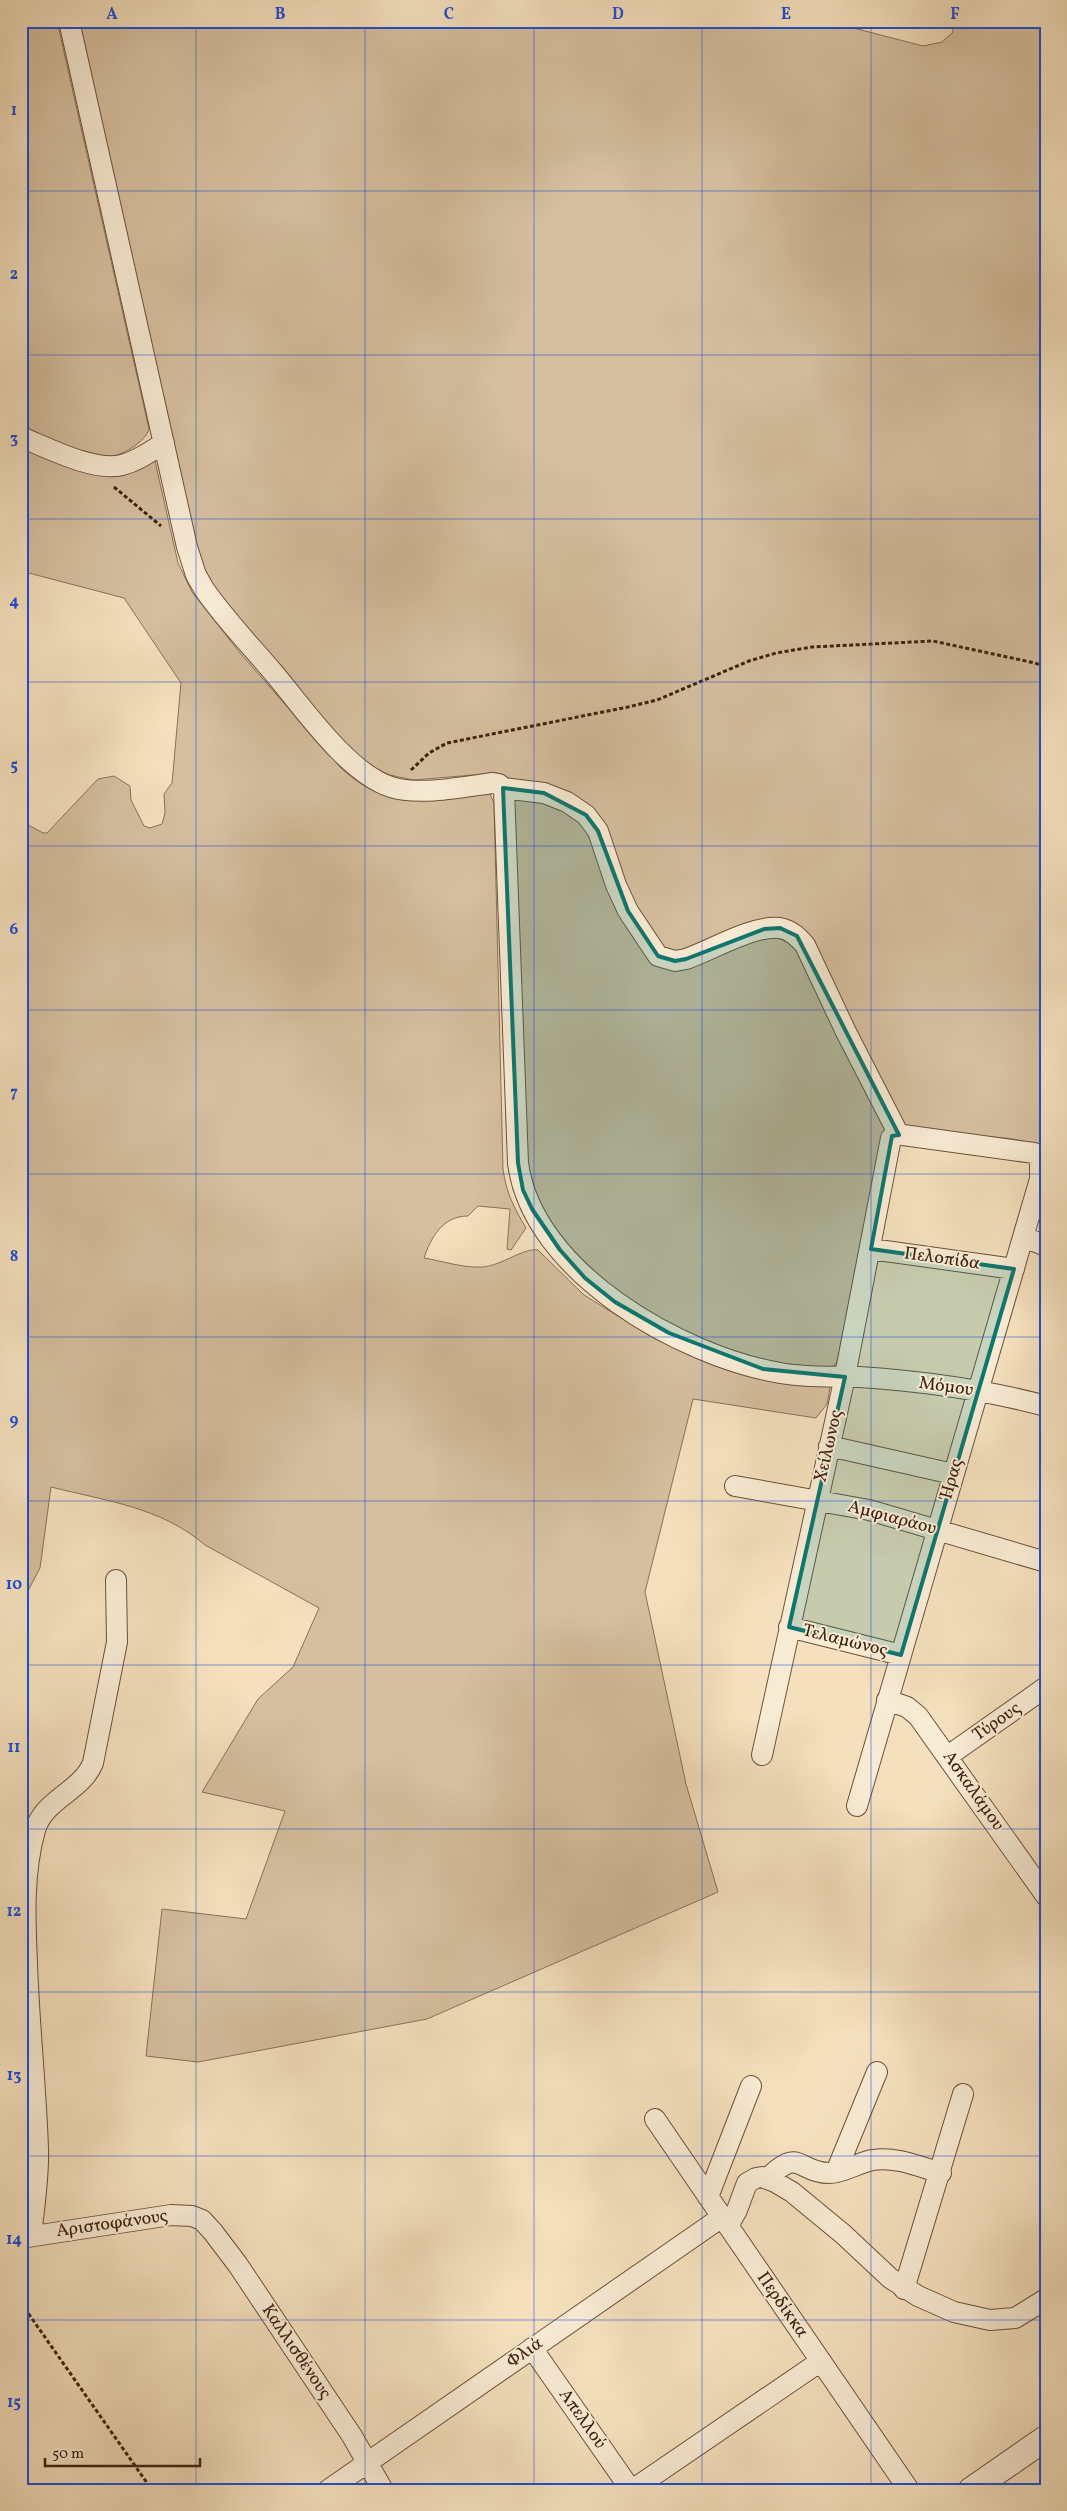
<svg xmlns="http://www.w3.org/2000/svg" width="1067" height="2511" viewBox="0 0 1067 2511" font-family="Vollkorn,serif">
<rect width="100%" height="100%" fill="#f4e0bd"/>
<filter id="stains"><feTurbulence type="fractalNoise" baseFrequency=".004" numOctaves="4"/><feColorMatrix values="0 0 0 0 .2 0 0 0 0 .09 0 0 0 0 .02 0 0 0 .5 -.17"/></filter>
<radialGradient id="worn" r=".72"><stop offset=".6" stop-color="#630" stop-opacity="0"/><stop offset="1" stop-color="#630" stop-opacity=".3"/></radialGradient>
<!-- grass -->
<path fill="#d5bf9f" stroke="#8a7056" d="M21,21H57L149,429C145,444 113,461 98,458C73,453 45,438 21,429Z
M77,21H766L846,26L923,46L942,42L953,32L952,21H1046V1151C1023,1129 917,1137 883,1137L837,1362L834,1366C819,1371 800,1366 785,1364C707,1349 627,1312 572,1253C551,1231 539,1202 527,1175L512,784L509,778L497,773L413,780L390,775L372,767L339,740L214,590L199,562Z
M21,447L70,466L155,461L178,563L192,592L240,653L342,769C392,814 428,798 489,792L494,803L503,1169C506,1192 514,1208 526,1228L511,1250L507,1249L510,1209L478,1206L468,1216C443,1216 431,1237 424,1258C443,1261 462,1268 482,1267C501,1266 525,1247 538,1250L584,1295L655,1339L747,1376L828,1386L830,1388L827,1404L816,1418L693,1399L645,1592L686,1784L718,1892L427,2019L198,2062L146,2056L162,1909L246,1919L285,1811L202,1792L258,1699L293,1667L319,1608L205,1545C161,1507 106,1501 51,1487L40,1568L21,1604V821L43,833H47L98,779L114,776L130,786L131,800L144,826L150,828L162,824L165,813L164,794L172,783L181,683L124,598L21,571Z"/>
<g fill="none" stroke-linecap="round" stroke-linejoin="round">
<defs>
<path id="minor" d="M69,21L187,547L196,575L204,589C224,618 249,644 272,671C302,706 347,773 391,787C419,796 464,787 493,783L499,784L504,790L518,1163C532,1272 681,1356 780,1373C806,1378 833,1376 859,1377C921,1381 986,1390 1046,1406
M21,437C48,448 94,472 122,465C138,461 151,451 164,443
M503,788L544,793L567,802L586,815L598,831L616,885L628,911L658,956L675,961L686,959C712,950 753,925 780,928C791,930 798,937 805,945L846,1032L899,1135
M1024,1237L1046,1246
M871,1249L1014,1269
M829,1446L953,1474
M735,1486L869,1510L1046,1562
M789,1627L901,1655
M887,1700L907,1707L918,1716L1046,1896
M762,1755L844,1381L891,1138L895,1135H903L1034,1153L1040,1161V1179L857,1806
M948,1756L1046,1687
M655,2119L909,2490
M836,2172L877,2072
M768,2178C800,2146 798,2173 829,2173C844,2173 859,2162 873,2160C895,2156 920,2167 941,2173
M708,2197L751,2086
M728,2226L737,2210L747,2183L756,2178L762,2177L775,2182L792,2192L843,2234L890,2278L918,2296L954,2312L990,2320L1015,2318L1046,2299
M31,2236C34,2207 39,2178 38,2149C36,2087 29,2025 27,1963C25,1919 23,1873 35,1830C44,1799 81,1792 93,1763L117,1642L116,1580
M21,2238L171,2215L192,2216L202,2220L213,2232L238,2265L352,2436L383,2490
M904,2289L963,2094
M532,2348L631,2490
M328,2490L722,2217
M632,2490L821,2361"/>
<path id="tertiary" d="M971,2490L1046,2438"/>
</defs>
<!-- minor casing -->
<use href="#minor" stroke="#6c503a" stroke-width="22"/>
<!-- tertiary casing -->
<use href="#tertiary" stroke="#6c503a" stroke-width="27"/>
<!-- path -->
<path stroke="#3e200e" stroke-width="3" stroke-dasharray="4 2.5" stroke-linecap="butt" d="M114,487L161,526
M411,770L429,753L447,743L628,707L657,700L749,661L776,653L812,647L933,641L1035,663L1046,667
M21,2303L152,2490
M1037,2490L1046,2484"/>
<!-- minor -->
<use href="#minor" stroke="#f8ebd4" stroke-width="20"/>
<!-- tertiary -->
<use href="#tertiary" stroke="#f8ebd4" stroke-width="25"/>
</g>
<!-- marked area -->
<path fill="#0f766e" fill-opacity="0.2" stroke="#0f766e" stroke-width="4" stroke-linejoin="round" d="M503,788L544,793L586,815L598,831L628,911L658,956L675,961L686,959L764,929L780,928L797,936L899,1135L892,1136L871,1249L1014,1269L901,1655L789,1627L845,1377L763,1369L669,1333L615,1302L585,1278L560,1250L532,1209L523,1190L518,1163Z"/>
<!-- grid -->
<path fill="none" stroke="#1d4ed8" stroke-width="1" stroke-opacity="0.55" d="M196,21V2490M365,21V2490M534,21V2490M702,21V2490M871,21V2490M21,191H1046M21,355H1046M21,519H1046M21,682H1046M21,846H1046M21,1010H1046M21,1174H1046M21,1337H1046M21,1501H1046M21,1665H1046M21,1829H1046M21,1992H1046M21,2156H1046M21,2320H1046"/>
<g text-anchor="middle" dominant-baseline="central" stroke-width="4" stroke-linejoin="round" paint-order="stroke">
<!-- street labels -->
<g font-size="18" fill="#3e200e" stroke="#f8ebd4">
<text transform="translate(942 1259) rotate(8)">Πελοπίδα</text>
<text transform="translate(946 1387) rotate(8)">Μόμου</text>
<text transform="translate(829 1446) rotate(-77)">Χείλωνος</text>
<text transform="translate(952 1479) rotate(-74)">Ήρας</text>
<text transform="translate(892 1518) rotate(15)">Αμφιαράου</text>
<text transform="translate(845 1641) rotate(14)">Τελαμώνος</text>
<text transform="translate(997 1722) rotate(-35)">Τύρους</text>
<text transform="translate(973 1791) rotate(55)">Ασκαλάμου</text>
<text transform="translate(112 2224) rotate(-8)">Αριστοφάνους</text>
<text transform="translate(782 2305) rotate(55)">Περδίκκα</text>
<text transform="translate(296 2352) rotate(56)">Καλλισθένους</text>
<text transform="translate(525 2353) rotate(-35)">Φλιά</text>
<text transform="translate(582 2419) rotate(55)">Απελλού</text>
</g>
</g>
<!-- margin -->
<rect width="1067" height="2511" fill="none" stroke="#f4e0bd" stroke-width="55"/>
<!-- scale -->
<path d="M45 2458v8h155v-8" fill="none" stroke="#3e200e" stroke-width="2.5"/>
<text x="52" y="2458" font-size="15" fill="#3e200e" stroke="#f8ebd4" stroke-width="4" paint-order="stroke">50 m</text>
<rect x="28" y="28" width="1012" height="2456" fill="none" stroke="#1d4ed8" stroke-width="2"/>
<g font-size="16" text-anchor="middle" font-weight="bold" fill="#1d4ed8">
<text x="112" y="19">A</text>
<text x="280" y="19">B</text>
<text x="449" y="19">C</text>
<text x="618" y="19">D</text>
<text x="786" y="19">E</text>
<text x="955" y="19">F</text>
<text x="14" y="115">1</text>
<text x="14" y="279">2</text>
<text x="14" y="443">3</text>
<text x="14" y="606">4</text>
<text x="14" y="770">5</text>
<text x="14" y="934">6</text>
<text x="14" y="1097">7</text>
<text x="14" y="1261">8</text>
<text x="14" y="1425">9</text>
<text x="14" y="1589">10</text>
<text x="14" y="1752">11</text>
<text x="14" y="1916">12</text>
<text x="14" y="2080">13</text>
<text x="14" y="2244">14</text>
<text x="14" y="2407">15</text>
</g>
<rect width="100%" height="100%" filter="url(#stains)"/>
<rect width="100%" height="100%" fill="url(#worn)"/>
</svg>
